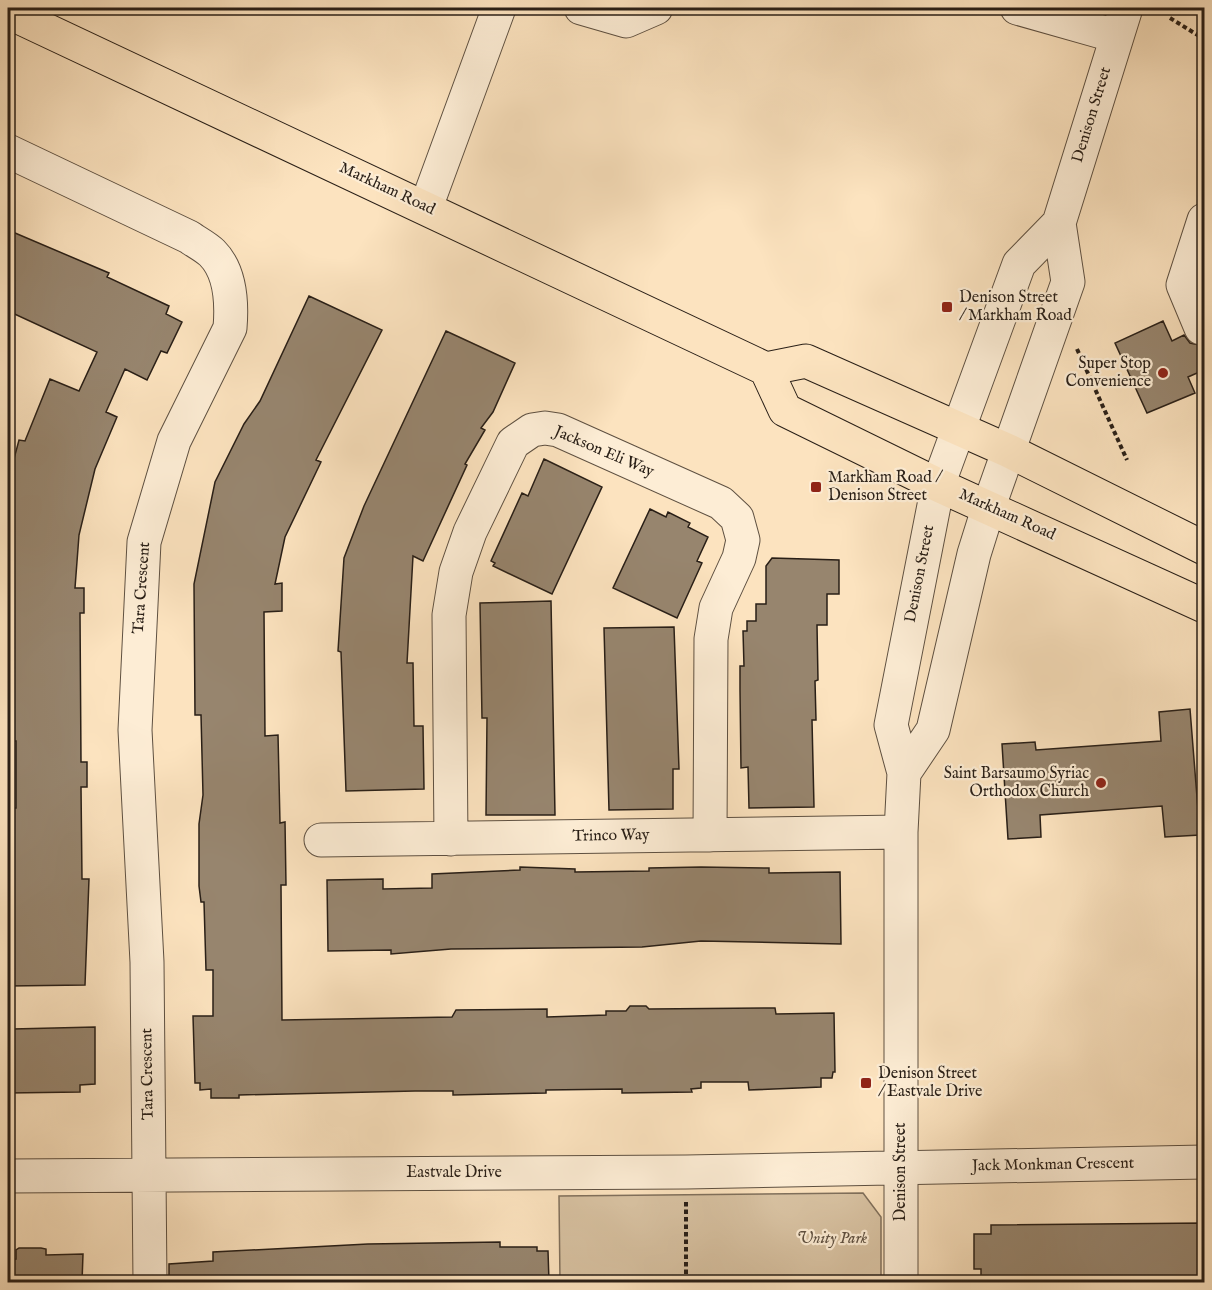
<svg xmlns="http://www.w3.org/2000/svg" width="1212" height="1290" viewBox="0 0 1212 1290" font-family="'IM FELL English',serif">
<rect width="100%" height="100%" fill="#fce3bf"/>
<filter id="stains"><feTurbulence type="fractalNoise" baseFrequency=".00333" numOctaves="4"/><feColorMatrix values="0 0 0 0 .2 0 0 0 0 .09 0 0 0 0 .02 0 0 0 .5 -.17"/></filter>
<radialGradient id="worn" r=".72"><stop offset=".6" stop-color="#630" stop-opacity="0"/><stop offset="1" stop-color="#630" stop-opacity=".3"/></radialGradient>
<!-- green -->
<path fill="#d8c2a2" stroke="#80705c" stroke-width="1.5" d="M863,1193L881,1217V1282H560L559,1196Z"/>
<!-- building -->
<path fill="#97856e" stroke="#291f17" stroke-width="1.5" d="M8,230L109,273L107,277L169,306L166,314L182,322L167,353L161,351L147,380L125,369L106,412L117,417L95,469L79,535L75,588H84V613H80L81,762H87V787H81L82,879H89L85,985L8,986V808H16V741H8V634H14V561L8,560V481L19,440L25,441L50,379L79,391L97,352L8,311Z
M309,296L382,330L316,460L321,462L285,537L275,584L282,583V611L264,612L265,736L278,735L280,823L285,822L286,885H281L282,1020L452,1017L456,1010L547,1009V1017L606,1015V1011H626L630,1006H646L649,1009L775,1008L776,1014L834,1013L835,1072H833L832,1078H821V1087L749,1090L748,1082H701V1088L691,1089L692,1092L622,1093V1089L546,1090V1093L453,1095V1091H415L239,1095V1098H211V1089L200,1090V1083H195L193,1016H213V970H206L204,902H201L199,886V824L203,795L201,715H195L194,584L215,482L244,424L260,401Z
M1163,321L1172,341L1184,335L1190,343L1204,346V370L1188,377L1195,393L1147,413L1115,343Z
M446,331L515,363L493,412L481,428L485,430L465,464L467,465L423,561L413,556L407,663H413L414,726H423L424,789L346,791L341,652L338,651L344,558L364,506Z
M544,459L602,487L552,594L493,566L495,563L491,561L522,493L528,496Z
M650,509L666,517L668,512L690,523L688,527L708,537L697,561L702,563L677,618L613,588Z
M772,558L839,560V594H827V625H817L818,680L815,681L816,720H812L814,807L749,808L748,767L741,768L740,690V666H744L743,631H747V621H756V604H766V566Z
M551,601L555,815H486L487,718H482L480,603Z
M674,627L679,769H673V809L609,810L604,628Z
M1190,709L1200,835L1165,837L1162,806L1040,815L1041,837L1008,839L1002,744L1035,742L1036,750L1161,741L1159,712Z
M520,867L575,869V872L649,871V868L701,867L769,868V873L840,872L841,944L701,941L642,947L451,949L391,954V950L328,951L327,880L383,879V889L432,888V874L520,870Z
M95,1027V1084L80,1085V1092L8,1093V1036H13V1029Z
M1204,1223V1282H981V1269H974V1234H991V1225Z
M500,1242V1247H537V1251H548L549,1282H169V1264L213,1261V1252L368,1244Z
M19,1248H41L46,1249V1255L83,1254L82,1282H8V1260L16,1259V1250Z"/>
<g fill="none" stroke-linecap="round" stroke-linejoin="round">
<defs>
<path id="minor" d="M581,8L626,21L656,8
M1017,8L1116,36
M8,151L189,237C196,242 206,247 212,253C231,272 232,304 230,328L174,441L144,542L135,730L147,962L150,1282
M426,207L499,8
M1201,328L1183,285L1204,220
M904,773L933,730L974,554L989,506L1068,282L1059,223L1126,8
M451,839L449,615L456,572L470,532L513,443L532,430L545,428L558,430L721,503L737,518L743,540L739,558L716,608L711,639L710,835
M321,840L901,832
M8,1176L686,1172L1204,1162
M901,1282V832L904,773L891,725L938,485L1019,264L1059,223"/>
<path id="major" d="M8,12L766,369L806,361L1009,451L1204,548
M766,369L785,410L938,485L1204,606"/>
</defs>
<!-- minor casing -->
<use href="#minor" stroke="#5e5041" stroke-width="35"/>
<!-- major casing -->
<use href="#major" stroke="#291f17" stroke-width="35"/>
<!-- path -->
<path stroke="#291f17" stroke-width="4" stroke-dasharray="4.5 3" stroke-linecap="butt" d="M1170,18L1204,39
M1077,349L1127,460
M686,1202V1282"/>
<!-- minor -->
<use href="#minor" stroke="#fdedd5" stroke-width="33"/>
<!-- major -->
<use href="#major" stroke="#fce3bf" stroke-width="33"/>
</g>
<!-- markers -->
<g fill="#8f2418" stroke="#fdedd5" stroke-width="2">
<rect x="941" y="301" width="12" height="12" rx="3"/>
<circle cx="1163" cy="373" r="6"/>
<rect x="810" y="481" width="12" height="12" rx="3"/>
<circle cx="1101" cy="783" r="6"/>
<rect x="860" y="1077" width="12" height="12" rx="3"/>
</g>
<g text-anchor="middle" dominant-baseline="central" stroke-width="4.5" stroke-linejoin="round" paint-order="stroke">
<!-- street labels -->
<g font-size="16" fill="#291f17" stroke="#fdedd5">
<text transform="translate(1092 115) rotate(-73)">Denison Street</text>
<text transform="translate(387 189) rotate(25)">Markham Road</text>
<text transform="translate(604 452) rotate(23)">Jackson Eli Way</text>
<text transform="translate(1007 515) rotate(24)">Markham Road</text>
<text transform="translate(920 574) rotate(-79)">Denison Street</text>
<text transform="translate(142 588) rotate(-86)">Tara Crescent</text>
<text transform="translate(611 836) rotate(-1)">Trinco Way</text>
<text transform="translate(148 1074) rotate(-91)">Tara Crescent</text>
<text transform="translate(1053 1165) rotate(-1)">Jack Monkman Crescent</text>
<text transform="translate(901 1172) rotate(-90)">Denison Street</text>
<text x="454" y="1173">Eastvale Drive</text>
</g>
<!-- poi labels -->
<g font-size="16" fill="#291f17" stroke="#fdedd5" text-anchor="start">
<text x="959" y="298">Denison Street<tspan x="959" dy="18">/ Markham Road</tspan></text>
<text x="1151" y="364" text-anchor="end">Super Stop<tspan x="1151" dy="18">Convenience</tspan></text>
<text x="828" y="478">Markham Road /<tspan x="828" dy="18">Denison Street</tspan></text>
<text x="1089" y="774" text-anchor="end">Saint Barsaumo Syriac<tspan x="1089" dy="18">Orthodox Church</tspan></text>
<text x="878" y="1074">Denison Street<tspan x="878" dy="18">/ Eastvale Drive</tspan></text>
</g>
<!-- park labels -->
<g font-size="16" font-style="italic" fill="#5e5041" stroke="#fdedd5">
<text x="832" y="1239">Unity Park</text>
</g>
</g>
<!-- margin -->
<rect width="1212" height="1290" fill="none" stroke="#fce3bf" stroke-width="30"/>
<rect x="9" y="9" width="1194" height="1272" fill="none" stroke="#291f17" stroke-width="3"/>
<rect x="15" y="15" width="1182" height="1260" fill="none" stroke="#291f17" stroke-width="1.5"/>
<rect width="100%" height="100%" filter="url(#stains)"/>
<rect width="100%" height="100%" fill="url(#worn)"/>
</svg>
